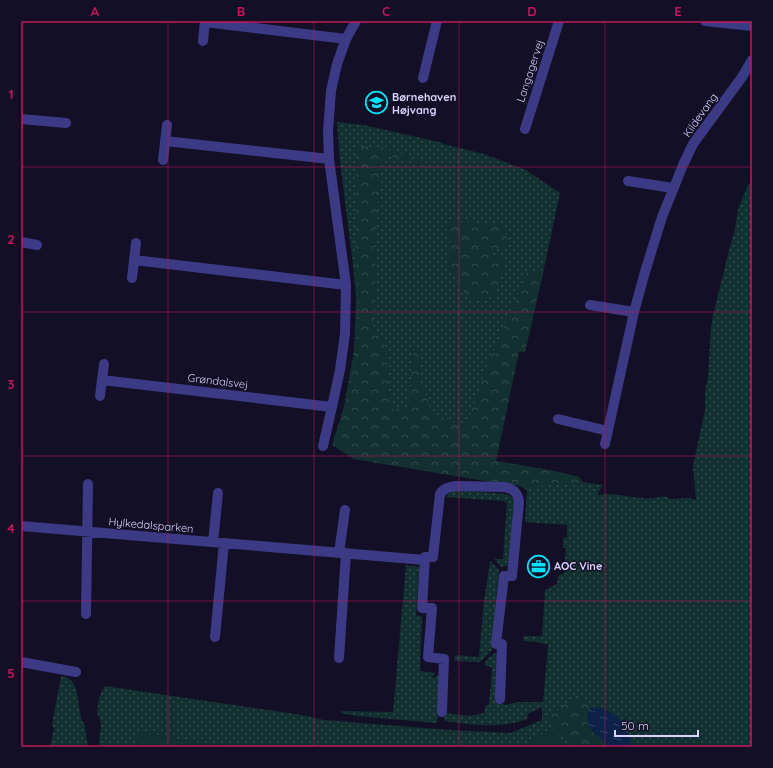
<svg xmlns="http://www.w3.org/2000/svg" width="773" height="768" viewBox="0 0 773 768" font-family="Quicksand,sans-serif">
<defs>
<pattern id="grass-dots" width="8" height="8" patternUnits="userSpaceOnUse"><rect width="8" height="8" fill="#12302f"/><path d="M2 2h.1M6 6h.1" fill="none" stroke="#344d4e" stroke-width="1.8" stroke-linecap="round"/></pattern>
<pattern id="forest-crowns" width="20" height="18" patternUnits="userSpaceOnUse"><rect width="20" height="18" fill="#12302f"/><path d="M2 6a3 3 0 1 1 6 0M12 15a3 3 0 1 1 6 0" fill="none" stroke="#344d4e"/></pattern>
<pattern id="water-ripples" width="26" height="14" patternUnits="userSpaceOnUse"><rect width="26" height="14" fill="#0c2248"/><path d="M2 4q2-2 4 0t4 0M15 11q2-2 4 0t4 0" fill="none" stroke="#2f4163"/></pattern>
</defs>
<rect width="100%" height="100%" fill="#130f26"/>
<!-- grass -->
<path fill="url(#grass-dots)" d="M337,122L364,125L443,143V144L484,154L526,170L560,193L543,273L525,352L519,351L496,461L554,471L579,477L582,482L603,485L597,495C601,495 605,494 609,494C628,495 647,502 665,496L670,499L689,498L696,500L693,466L705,410V392L708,376L711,327L715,307L729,250L735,229L738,209L748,185L752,181V747H565L561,740L551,728L524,747H226L173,739L141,732L134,747H99V741L101,724L97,712L99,697L105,686L302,715L324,720L450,730L510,733L542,720V707L528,714L527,719C521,721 515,723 509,724C488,727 466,724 445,721L444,717L445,713L469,716L484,713L486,705H489L492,668L489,666H485C484,660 490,657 495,653L500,654L499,703L505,705L518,702H543L548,645L540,643V642L523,641L524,636H542L545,590L557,584L558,576L564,573L566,548H563V538L567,537V525L525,522L527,490L518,485L492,482L354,459L332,445L344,407L354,351L356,298L353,265L340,162Z
M456,490L506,494C512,496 514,499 516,505L509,565L501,567L494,558H496L497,559H503L507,503L504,501L446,497C448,493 451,491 456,490Z
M490,562H491L499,570L496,598L492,650L480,662L454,661L455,655L479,657L484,600Z
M406,565L419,567L416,615L422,617L420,671L435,673L432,677L434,678L437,675H441L437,723L357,716L341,713V711L393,712Z
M63,676C77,680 77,693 79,706C80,711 81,717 82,722H84L88,747H50L54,729L52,724L61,677H63Z"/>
<!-- forest -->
<path fill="url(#forest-crowns)" d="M362,147H381L426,162L425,165L386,155L380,160L373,331L383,337L386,347L389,391L393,409L408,408L414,348L419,352L421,381L430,407L436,415L466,426L486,369L527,272L543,273L525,352L519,351L496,461L554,471L579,477L582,482L548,484L527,490L518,485L492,482L354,459L335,443L353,372L359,320L355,236L357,184L355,153L358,148Z
M452,220L471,221L475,225C496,224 503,219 509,243L506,246L491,249L493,256L501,257L506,263L494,296L483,300L474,299L465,294L448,264V256L450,248V242L446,229V223Z
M577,695L586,699L591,705L585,717L588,728L606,747H574L546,716L558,710Z"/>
<!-- garden -->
<path fill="#12302f" d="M551,728L557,731L565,747H524Z
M141,732L173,739L226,747H134Z"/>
<!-- water -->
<path fill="url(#water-ripples)" d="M593,707C617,708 627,726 632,747H606C605,745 605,743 604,741C602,738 598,738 596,735C588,727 582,715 593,707Z"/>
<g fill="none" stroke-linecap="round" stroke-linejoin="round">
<!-- minor -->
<path stroke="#3d3a85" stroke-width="10" d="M705,21L752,26
M205,22L346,39
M203,41L205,21
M423,78L437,21
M21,119L66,123
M525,129L559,21
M165,141L329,159
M163,160L167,125
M628,181L673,188
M21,242L37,245
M134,260L346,285
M132,278L136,243
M590,305L634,312
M102,380L332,407
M100,396L104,364
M558,419L608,431
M605,444L634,312L645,272L662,217L683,165L693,144L742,77L752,60
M323,446L332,407L340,370L345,334L346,285L329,159L328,131L331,91L337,64L346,39L356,21
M21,526L425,560
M213,542L218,493
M339,553L345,510
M86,614L88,484
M215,637L224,543
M339,658L346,553
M21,662L76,672
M442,712L444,659L428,657L432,608H422L425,557H433L440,494C444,488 449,487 457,486L505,487C514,489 518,493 519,502L512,576H504L496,644H502L500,699"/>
</g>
<!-- grid -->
<path fill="none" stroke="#c2185b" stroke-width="1" stroke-opacity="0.55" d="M168,21V747M314,21V747M459,21V747M605,21V747M21,167H752M21,312H752M21,456H752M21,601H752"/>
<!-- icons -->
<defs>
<symbol id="school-ring" viewBox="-11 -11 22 22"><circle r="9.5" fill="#130f26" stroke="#00e5ff" stroke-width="1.5"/><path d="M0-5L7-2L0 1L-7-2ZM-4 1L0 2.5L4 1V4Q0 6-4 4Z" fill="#00e5ff"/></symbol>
<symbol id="office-ring" viewBox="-11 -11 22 22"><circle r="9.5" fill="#130f26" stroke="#00e5ff" stroke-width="1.5"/><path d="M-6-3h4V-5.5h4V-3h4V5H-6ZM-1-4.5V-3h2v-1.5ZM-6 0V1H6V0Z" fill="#00e5ff"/></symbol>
</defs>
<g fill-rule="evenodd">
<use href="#school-ring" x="364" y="90" width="25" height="25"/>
<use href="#office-ring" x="526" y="554" width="25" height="25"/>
</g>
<g text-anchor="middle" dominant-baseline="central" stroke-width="3" stroke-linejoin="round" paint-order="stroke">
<!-- street labels -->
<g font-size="11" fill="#d9d4ff" stroke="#130f26">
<text transform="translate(530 71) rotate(-72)">Langagervej</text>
<text transform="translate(700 115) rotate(-55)">Kildevang</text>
<text transform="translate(218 381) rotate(7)">Grøndalsvej</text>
<text transform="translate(151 525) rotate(5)">Hylkedalsparken</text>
</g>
<!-- poi labels -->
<g font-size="11" font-weight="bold" fill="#d9d4ff" stroke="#130f26" text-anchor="start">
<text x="392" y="97">Børnehaven<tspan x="392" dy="13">Højvang</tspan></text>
<text x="554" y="566">AOC Vine</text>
</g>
</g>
<!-- border -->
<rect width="773" height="768" fill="none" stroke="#130f26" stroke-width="44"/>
<!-- scale -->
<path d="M615 730v6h83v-6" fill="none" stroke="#d9d4ff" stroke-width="2"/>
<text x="621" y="730" font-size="12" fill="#d9d4ff" stroke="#130f26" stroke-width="3" paint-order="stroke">50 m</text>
<rect x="22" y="22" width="729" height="724" fill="none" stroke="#c2185b" stroke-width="1.5"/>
<g font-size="13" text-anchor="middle" font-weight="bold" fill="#c2185b">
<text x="95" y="16">A</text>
<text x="241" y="16">B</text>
<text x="386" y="16">C</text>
<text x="532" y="16">D</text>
<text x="678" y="16">E</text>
<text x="11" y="99">1</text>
<text x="11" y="244">2</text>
<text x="11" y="389">3</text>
<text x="11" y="533">4</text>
<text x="11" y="678">5</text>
</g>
</svg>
